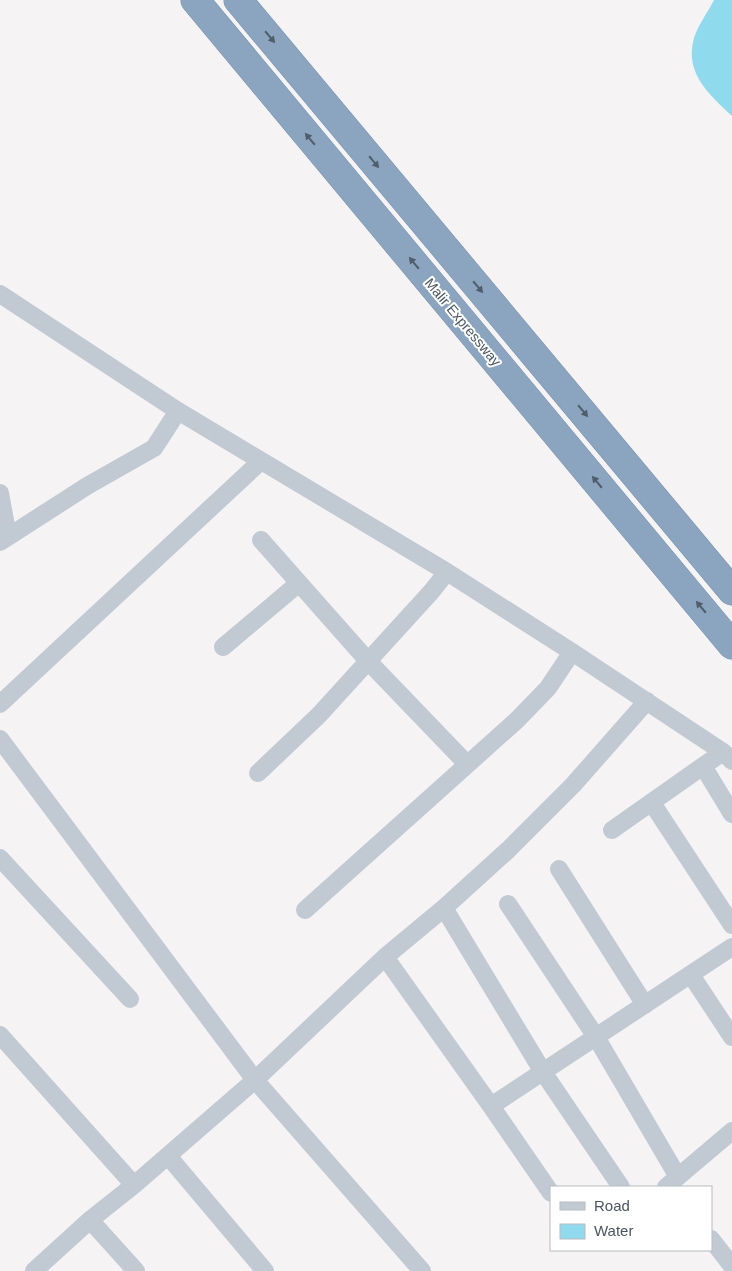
<svg xmlns="http://www.w3.org/2000/svg" width="732" height="1271" viewBox="0 0 732 1271" font-family="Arial,sans-serif">
<rect width="100%" height="100%" fill="#f5f3f3"/>
<!-- water -->
<path fill="#90daee" d="M714,0H732V116C709,94 684,73 694,38C698,25 708,12 714,0Z"/>
<g fill="none" stroke-linecap="round" stroke-linejoin="round">
<defs>
<path id="highway" d="M195,0L732,645
M238,0L732,591"/>
</defs>
<!-- highway casing -->
<use href="#highway" stroke="#7690ad" stroke-width="29"/>
<!-- street -->
<path stroke="#c1cad2" stroke-width="18" d="M0,294L178,411L447,572L572,652L723,752L732,761
M0,493L8,537
M261,540L368,661L467,764
M0,542L87,486L154,448L178,411
M223,647L299,583
M0,704L261,461
M0,739L255,1080L422,1271
M703,766L732,814
M258,773L319,715L431,592L447,572
M652,803L732,925
M612,830L723,752
M0,858L130,999
M559,869L645,1005
M508,904L596,1037L678,1177
M444,908L543,1072L621,1187
M305,910L517,720L548,688L572,652
M385,957L491,1106L551,1193
M691,975L732,1037
M0,1035L134,1185
M491,1106L732,947
M168,1156L265,1271
M666,1187L732,1131
M90,1220L136,1271
M711,1239L732,1266
M34,1271L90,1220L134,1185L255,1080L385,957L444,908L508,850L573,785L647,701"/>
<!-- highway -->
<use href="#highway" stroke="#8ba5c1" stroke-width="28"/>
</g>
<!-- one-way arrows -->
<defs><path id="oneway-solid" d="M-6-.8H1V-3.2L6.5 0L1 3.2V.8H-6Z" transform="scale(1.25)"/></defs>
<g fill="#505e6b">
<use href="#oneway-solid" transform="translate(270 37) rotate(50)"/>
<use href="#oneway-solid" transform="translate(310 139) rotate(-130)"/>
<use href="#oneway-solid" transform="translate(374 162) rotate(50)"/>
<use href="#oneway-solid" transform="translate(414 263) rotate(-130)"/>
<use href="#oneway-solid" transform="translate(478 287) rotate(50)"/>
<use href="#oneway-solid" transform="translate(583 411) rotate(50)"/>
<use href="#oneway-solid" transform="translate(597 482) rotate(-130)"/>
<use href="#oneway-solid" transform="translate(701 607) rotate(-130)"/>
</g>
<g text-anchor="middle" dominant-baseline="central" stroke-width="4" stroke-linejoin="round" paint-order="stroke">
<!-- street labels -->
<g font-size="14" fill="#4a5661" stroke="#fff">
<text transform="translate(463 322) rotate(50)">Malir Expressway</text>
</g>
</g>
<!-- legend -->
<rect x="550" y="1186" width="162" height="65" fill="#ffffff" stroke="#b7bbc0"/>
<rect x="560" y="1202" width="25" height="8" fill="#c1cad2" stroke="#b7bbc0"/>
<text x="594" y="1211" font-size="15" fill="#4a5661">Road</text>
<rect x="560" y="1224" width="25" height="15" fill="#90daee" stroke="#b7bbc0"/>
<text x="594" y="1236" font-size="15" fill="#4a5661">Water</text>
</svg>
